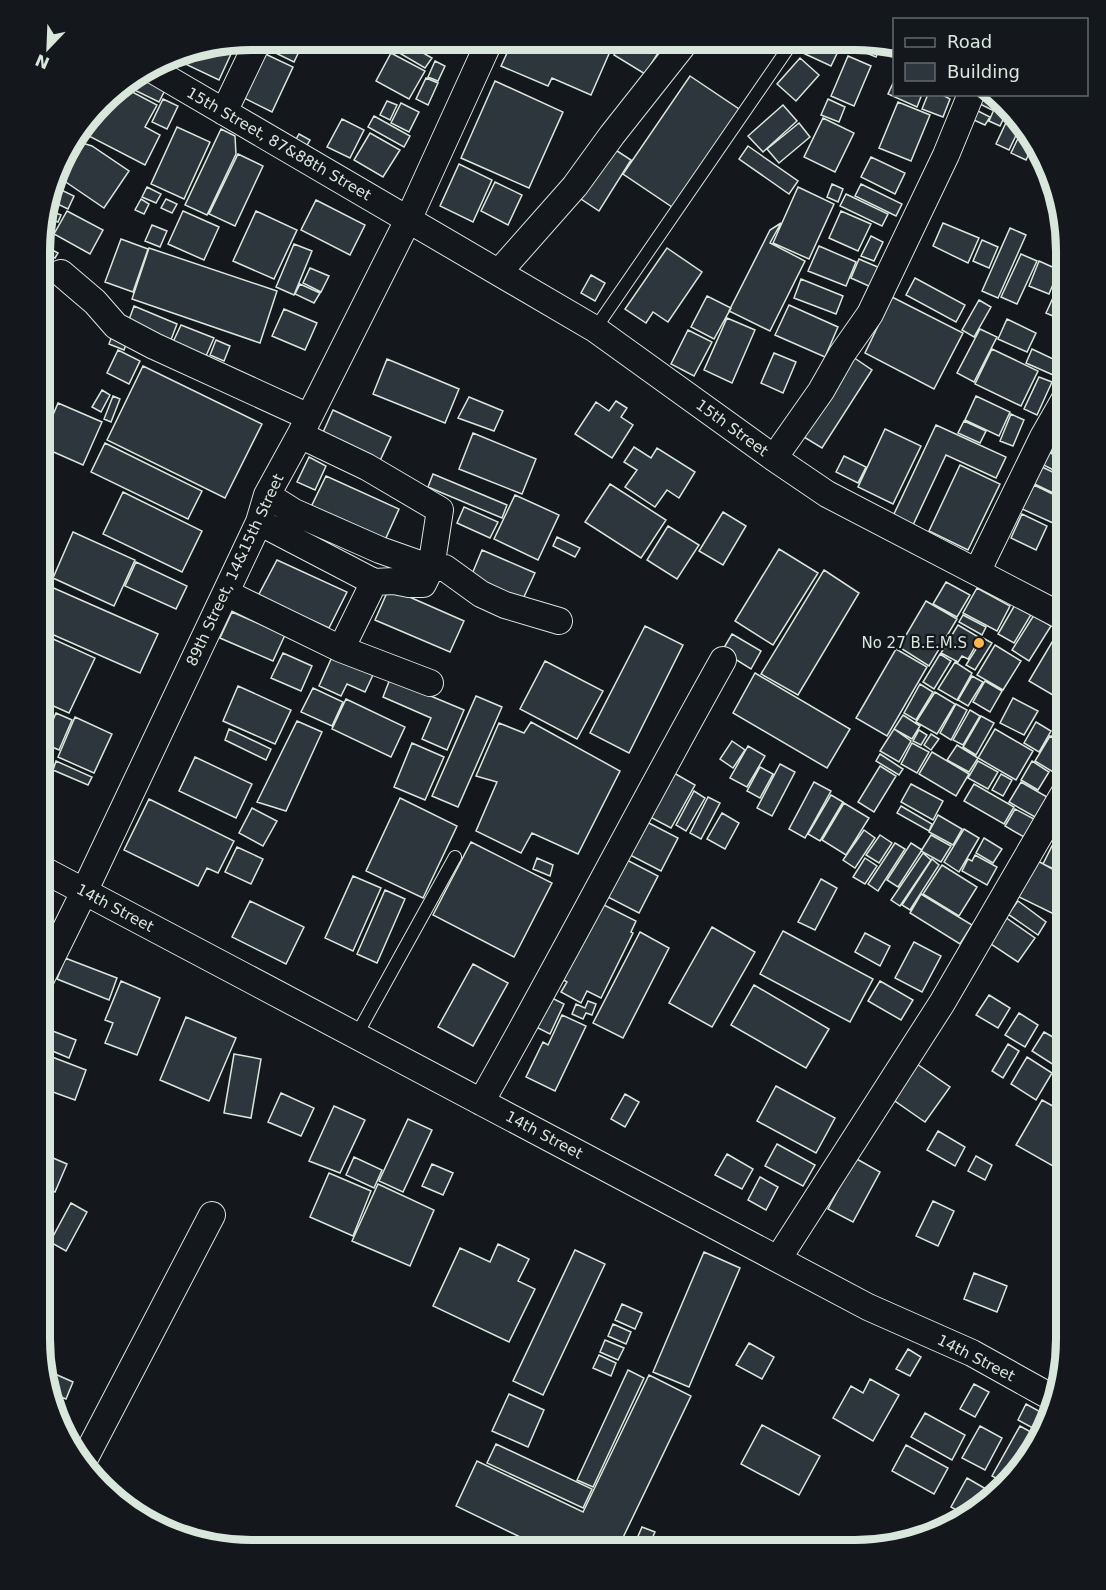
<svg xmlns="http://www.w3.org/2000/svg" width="1106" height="1590" viewBox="0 0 1106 1590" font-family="'DejaVu Sans',sans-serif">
<rect width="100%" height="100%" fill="#14181c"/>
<!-- building -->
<path fill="#2c363c" stroke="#d8e6dc" stroke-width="1.5" d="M262,39H305L294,62L259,45Z
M423,40H452L447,51Z
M513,40H615L591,95L552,78L548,86L501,66Z
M623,40H666L645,74L614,55Z
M237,41L219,80L181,62L187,50Z
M402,41L432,58L425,68L396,51Z
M808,41H843L831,66L803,53Z
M868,41H882L876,57L864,52Z
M257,50L293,67L272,112L236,94Z
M391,53L425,71L409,99L376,81Z
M848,56L871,66L854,106L831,96Z
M800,58L819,75L796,101L777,84Z
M435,61L445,66L438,81L428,77Z
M137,76L165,90L159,102L126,86L128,82Z
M690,76L742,111L675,209L623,174Z
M426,78L438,83L428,105L416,99Z
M495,81L563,112L529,188L461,158Z
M894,81V94H922L917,107L888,94Z
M121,86L157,105L145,127L160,135L145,165L83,133L92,115L111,91Z
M928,94H941L950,99L943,117L922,109Z
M975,94H994L997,99L992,110L972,100Z
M163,99L178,106L167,129L152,122Z
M828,99L845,107L839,122L821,115Z
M998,100L1007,111L1000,126L989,121Z
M387,101L397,105L390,120L380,115Z
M898,102L930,115L911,161L879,148Z
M401,103L419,112L409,132L391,123Z
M783,105L797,121L763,152L748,136Z
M972,108L990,117L985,125L967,117Z
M1010,114L1020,127L1009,150L996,144Z
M374,116L410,136L404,147L368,127Z
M823,118L854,133L835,172L804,157Z
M342,119L364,130L350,158L327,147Z
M799,123L810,137L779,163L767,149Z
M177,127L210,142L184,199L151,184Z
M221,129L235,136L236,154L207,215L185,205Z
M1022,130L1034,143L1026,160L1011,153Z
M370,133L400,150L383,177L354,160Z
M299,134L310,140L306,147L295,141Z
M79,142L92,146L129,171L104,208L57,176L58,172Z
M1035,145L1045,157H1044L1032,152Z
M748,146L798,181L789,194L739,159Z
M611,147L631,160L599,211L578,197Z
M238,154L263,166L235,226L209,214Z
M871,157L905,173L895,194L861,177Z
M1046,158L1049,174L1040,170Z
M459,164L492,180L473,222L440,206Z
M495,182L522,195L508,225L481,211Z
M832,184L843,189L838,202L827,197Z
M861,184L902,204L896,216L855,196Z
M55,187L74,196L68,209L49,200Z
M147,187L161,194L156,203L142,197Z
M798,187L834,204L809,259L773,243Z
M846,194L888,214L882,226L840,206Z
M141,199L149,204L144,214L135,210Z
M166,199L177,204L172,213L161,208Z
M316,200L365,225L350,255L301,230Z
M47,210L61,215L58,222L44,217Z
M67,211L103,230L90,254L54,234Z
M183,211L219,227L204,260L168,244Z
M256,211L297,230L274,279L233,261Z
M841,211L871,224L858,251L829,238Z
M781,223L770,243L805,261L770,331L729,311L770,230Z
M943,223L979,238L968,263L933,246Z
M152,225L167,231L160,247L145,241Z
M1010,228L1026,235L998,298L982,291Z
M871,236L883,242L874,261L861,256Z
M121,239L148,249L133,292L105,282Z
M982,240L998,247L989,268L973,261Z
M294,244L312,251L294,295L276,287Z
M45,246L58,253L55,258L42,252Z
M819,246L856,262L846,286L808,271Z
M149,248L277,291L260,343L132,299Z
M667,248L702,272L668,322L653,312L646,323L625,309Z
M1021,254L1037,261L1017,304L1001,297Z
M859,259L880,268L871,287L851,278Z
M1039,261L1059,270L1049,294L1029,286Z
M1066,263L1067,264V291L1056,286Z
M310,268L329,276L321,292L303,283Z
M591,275L605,283L595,301L581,293Z
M915,278L965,305L956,322L906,295Z
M801,279L843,296L836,314L794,298Z
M300,284L320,293L314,303L295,294Z
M1057,289L1067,293V322L1046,313Z
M707,296L731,308L714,339L691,327Z
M892,297L963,333L934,389L865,353Z
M979,300L991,307L974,337L962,330Z
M789,305L838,327L825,357L775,335Z
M134,306L177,324L169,345L126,328Z
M284,309L317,323L305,350L272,336Z
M727,318L755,330L732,383L704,370Z
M1007,319L1036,333L1027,352L998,339Z
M181,325L214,338L206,356L173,342Z
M1062,328L1067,330V349L1055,344Z
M980,329L997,337L974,382L957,373Z
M114,330L129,336L124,350L109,344Z
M688,330L712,342L694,376L671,364Z
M216,340L230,346L224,361L210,355Z
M992,349L1038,371L1021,406L975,384Z
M1032,349L1066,365L1060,378L1026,363Z
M118,350L140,361L129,384L107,373Z
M774,353L796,362L783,393L761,383Z
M41,355L49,358L41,378Z
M850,355L872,370L822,448L799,434Z
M387,359L459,389L445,423L373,394Z
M143,366L262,424L225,498L107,440Z
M1039,377L1052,382L1037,415L1024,409Z
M102,390L110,395L101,412L92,407Z
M113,396L120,399L111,422L104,419Z
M976,396L1010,412L999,436L965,420Z
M469,397L503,411L494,431L458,418Z
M616,401L627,408L621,417L633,425L612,458L575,434L596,402L609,411Z
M58,403L102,422L83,465L40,446Z
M333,410L391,437L378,465L320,439Z
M1011,414L1024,420L1013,446L1000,441Z
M964,421L986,431L980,443L958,433Z
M936,425L1006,457L996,478L946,455L913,525L893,516Z
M1055,427L1067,433V460L1044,448Z
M885,429L921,446L893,504L858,487Z
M473,433L536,459L522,494L459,469Z
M105,443L202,491L188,519L91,472Z
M634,447L651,458L657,448L695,472L679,498L667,490L655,507L625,487L637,470L624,462Z
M1040,448L1067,461V477L1034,460Z
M844,456L866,467L858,483L836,472Z
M309,457L326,466L315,490L297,482Z
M1034,463L1067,479L1066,499L1026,480Z
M960,465L1000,484L968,550L929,531Z
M433,474L507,505L502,518L428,487Z
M326,476L399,509L385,540L311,507Z
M610,484L666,520L641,558L585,522Z
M1034,485L1065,500L1053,523L1022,509Z
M123,492L202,531L182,572L103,534Z
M515,495L559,515L538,560L494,539Z
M464,507L498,522L490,538L457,523Z
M723,512L746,526L723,565L699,551Z
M1022,514L1047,526L1036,550L1011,538Z
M668,526L699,545L677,579L647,560Z
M73,532L135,560L114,606L53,578Z
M557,537L580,548L575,557L553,546Z
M779,549L818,573L773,645L735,621Z
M482,550L535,573L522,601L470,579Z
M277,560L347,592L329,628L258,596Z
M136,562L187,586L176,609L125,586Z
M824,570L859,593L798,695L761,674Z
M946,582L970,595L957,617L933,604Z
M49,586L158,634L140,673L40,629V607Z
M389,588L464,621L450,652L375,620Z
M977,588L1010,606L997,631L963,613Z
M926,601L957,619L929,666L899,647Z
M1016,603L1032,613L1014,643L998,634Z
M232,612L285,635L273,661L220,638Z
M963,615L986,627L982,635L959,622Z
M1034,615L1051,626L1029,661L1012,650Z
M958,625L980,638L968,659L962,656L958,662L941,653Z
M645,626L683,645L629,753L590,733Z
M1058,632L1067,638V695L1063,701L1029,681Z
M40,633L95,658L69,713L40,700Z
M732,634L761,651L751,669L722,651Z
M983,638L992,643L975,670L966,665Z
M995,645L1021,661L1003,690L977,675Z
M896,649L927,667L887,736L856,718Z
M283,653L312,666L301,691L271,678Z
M940,654L951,661L934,689L923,682Z
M332,657L373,675L365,692L347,684L341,696L319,686Z
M545,661L603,691L577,739L520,709Z
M955,662L972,673L957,700L938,689Z
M755,673L850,729L827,768L733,713Z
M972,676L983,682L968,706L958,700Z
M390,679L464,710L447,750L422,739L431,718L383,697Z
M985,681L1002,691L990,712L973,702Z
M920,684L933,692L916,720L904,713Z
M238,686L291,710L275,744L223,721Z
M313,688L343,702L332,726L301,712Z
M935,692L955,704L937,734L916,722Z
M476,696L502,707L458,807L432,796Z
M1013,698L1038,711L1024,735L1000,723Z
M346,699L405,727L391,757L332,729Z
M956,704L967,710L951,740L940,733Z
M1067,708V728L1058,723Z
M970,710L980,716L963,745L953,740Z
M56,713L72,720L59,750L43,743Z
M903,715L920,726L912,739L894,729Z
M981,716L994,723L976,755L963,747Z
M75,717L112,734L94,773L58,757Z
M297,721L322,732L286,811L257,802Z
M531,722L620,771L578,854L532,833L521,853L476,831L497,782L476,776L499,723L524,733Z
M1036,722L1051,731L1039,752L1024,743Z
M1058,725L1067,730V744L1052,736Z
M229,729L271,749L266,760L225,740Z
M894,729L911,741L899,762L880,751Z
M995,729L1033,751L1016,780L978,758Z
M919,730L927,735L921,745L913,741Z
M931,734L939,739L931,750L924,745Z
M1050,736L1067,746V771L1063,778L1035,761Z
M732,741L745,750L733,768L720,759Z
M412,743L444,757L425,800L394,787Z
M912,743L929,752L917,773L901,764Z
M957,745L978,758L969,772L947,760Z
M748,746L765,756L747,787L730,778Z
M932,752L969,774L956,796L919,774Z
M880,754L903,769L899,775L876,761Z
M195,757L252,784L236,818L179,791Z
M56,761L92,777L88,785L53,770Z
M978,761L998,772L988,789L968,778Z
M1032,761L1049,772L1038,790L1021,780Z
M780,764L795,772L772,816L757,808Z
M880,766L896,776L874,812L858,802Z
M760,767L773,774L760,798L747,791Z
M674,773L695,785L671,828L650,817Z
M1001,774L1012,780L1003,796L992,790Z
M814,782L831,791L805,838L789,829Z
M1021,782L1047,797L1035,817L1009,802Z
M911,784L943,801L933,820L901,802Z
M974,784L1014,807L1004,824L964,801Z
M694,791L705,798L686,831L676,825Z
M831,795L843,802L820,841L808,834Z
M708,797L720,803L701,839L690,833Z
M400,798L457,826L423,898L366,871Z
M149,799L234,841L218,873L207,868L198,886L124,850Z
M844,803L869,818L846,855L822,840Z
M901,806L932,824L929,831L897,813Z
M252,808L277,821L263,846L239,833Z
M1015,809L1034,819L1024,837L1005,826Z
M722,813L739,823L725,849L707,839Z
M938,815L962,829L953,845L929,832Z
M1066,818H1067V850L1055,845Z
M645,821L678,838L661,871L628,854Z
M964,829L979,838L959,872L944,862Z
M864,830L875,838L855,868L843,860Z
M880,835L892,843L879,863L866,855Z
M931,835L951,846L941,862L921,851Z
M984,838L1002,849L993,863L976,853Z
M471,842L552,883L514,957L433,915Z
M895,843L905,849L878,891L868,884Z
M911,843L922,850L898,887L887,880Z
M1052,846L1067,852V875L1043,864Z
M237,847L263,859L251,884L225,872Z
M923,853L931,860L900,906L891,900Z
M975,855L997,867L987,885L962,871L968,859L972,861Z
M537,858L553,865L550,876L533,869Z
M623,858L658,876L639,913L604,895Z
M865,858L877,866L865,884L853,877Z
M932,859L939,865L910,910L902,905Z
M1036,860L1067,877V886L1065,885L1060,895L1067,899V903L1060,917L1017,896Z
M942,865L977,887L959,916L923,894Z
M353,876L381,888L353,951L325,938Z
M821,879L837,888L815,930L798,922Z
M385,890L405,899L377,963L357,954Z
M921,894L972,925L960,944L910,913Z
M250,901L304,927L286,964L232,937Z
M1018,901L1046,922L1038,935L1008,914Z
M600,903L636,921L631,932L633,933L601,998L587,991L581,1003L561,992L567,982L557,976Z
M1005,917L1035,938L1018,962L988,942Z
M712,927L755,952L712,1027L669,1003Z
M783,931L873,979L850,1022L760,974Z
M640,932L669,948L623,1038L593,1023Z
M865,933L890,946L880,966L855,952Z
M914,942L941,956L922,992L895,978Z
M65,958L117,978L109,1000L57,979Z
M473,964L508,983L473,1046L438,1027Z
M121,981L160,998L137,1055L105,1043L113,1023L105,1020Z
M880,981L913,1000L901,1020L868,1001Z
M754,985L829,1029L806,1068L731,1025Z
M546,995L564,1004L550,1034L532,1025Z
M989,995L1010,1008L998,1028L976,1015Z
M588,1001L596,1004L592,1015L586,1013L583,1019L572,1014L576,1004L585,1008Z
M1019,1013L1038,1025L1025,1047L1005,1035Z
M562,1015L586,1026L555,1091L526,1077L543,1042L548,1045Z
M186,1017L236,1038L209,1101L160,1080Z
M50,1030L76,1040L69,1058L43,1047Z
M1044,1032L1067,1045V1050L1057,1067L1032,1051Z
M1008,1044L1019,1051L1003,1078L992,1071Z
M39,1052L86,1070L75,1100L39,1087Z
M234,1054L261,1059L251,1118L224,1113Z
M1027,1057L1052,1073L1036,1100L1011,1084Z
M917,1064L950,1087L925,1122L892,1099Z
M1067,1083V1101L1060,1098Z
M776,1086L835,1118L816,1153L757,1121Z
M281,1093L314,1108L301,1136L268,1122Z
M625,1094L639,1102L625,1127L611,1119Z
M1042,1100L1067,1114V1174L1016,1145Z
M334,1106L365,1120L340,1173L309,1161Z
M408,1119L432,1130L403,1192L379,1181Z
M938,1131L965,1147L955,1166L927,1150Z
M777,1144L815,1165L803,1186L765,1166Z
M39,1152L67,1164L55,1192L39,1185Z
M727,1154L753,1169L742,1189L715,1175Z
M976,1156L992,1165L985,1180L968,1171Z
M354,1157L382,1170L374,1188L346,1175Z
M855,1158L880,1172L853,1222L828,1209Z
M432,1164L453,1173L443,1195L422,1186Z
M329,1173L371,1191L353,1236L310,1217Z
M760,1177L778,1187L766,1210L748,1200Z
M378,1184L434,1210L410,1266L352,1241Z
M933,1201L954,1211L938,1246L916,1236Z
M71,1203L87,1212L66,1251L50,1242Z
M498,1244L529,1259L518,1281L535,1289L509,1342L433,1306L460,1248L490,1262Z
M575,1250L605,1264L543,1395L513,1381Z
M39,1252L46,1255L39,1271Z
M704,1252L740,1268L689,1387L653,1372Z
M974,1273L1007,1286L997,1312L964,1299Z
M622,1304L642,1313L635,1329L615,1320Z
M613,1324L631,1332L626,1344L608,1336Z
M605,1340L624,1348L618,1360L600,1352Z
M749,1343L774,1357L762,1379L736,1365Z
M908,1349L921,1357L910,1376L896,1369Z
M599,1355L616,1363L611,1376L593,1368Z
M46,1370L73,1382L66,1399L51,1393Z
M628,1370L644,1378L593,1487L577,1480Z
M649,1375L691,1396L617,1550H547L456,1506L477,1461L583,1512Z
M870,1379L899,1395L873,1441L833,1418L851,1386L863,1393Z
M974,1384L989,1392L975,1417L960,1409Z
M509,1394L544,1410L528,1447L492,1431Z
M1026,1404L1046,1415L1040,1432L1018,1420Z
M925,1413L965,1435L952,1460L911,1437Z
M762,1425L820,1456L799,1495L741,1464Z
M980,1426L1002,1438L985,1470L962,1458Z
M1020,1426L1038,1436L1024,1463L1003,1482L992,1476Z
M496,1444L592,1489L583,1508L487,1463Z
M906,1445L948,1468L934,1494L892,1471Z
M967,1478L991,1492L965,1515L951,1507Z
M642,1527L655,1532L647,1550H632Z"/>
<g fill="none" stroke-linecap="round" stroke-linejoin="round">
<defs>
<path id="lane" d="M595,329L793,41
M356,1036L455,857"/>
<path id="street" d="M151,69L595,329L774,458L827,494L1067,619
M224,112L259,39
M499,272L575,186L612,135L687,40
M61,273L95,302L116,326L154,346L309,417
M774,458L821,391L842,354L870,314L946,155L971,94
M267,495L294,512L380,550L431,568H445L481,594L505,605L559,621
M259,522L374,582L394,581L409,584H423L431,568L440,510L367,467L300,435
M977,572L1043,437L1067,395
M226,593L341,649L430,683
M341,649L374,582
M40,868L868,1307L972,1353L1051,1397
M40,981L84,892L259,522L267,495L300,435L408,220L490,40
M481,1102C564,956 641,806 723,660
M778,1259L942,1003L1067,788
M84,1460L212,1215"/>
</defs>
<!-- lane casing -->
<use href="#lane" stroke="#d8e6dc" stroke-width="14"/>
<!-- street casing -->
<use href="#street" stroke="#d8e6dc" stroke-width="28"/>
<!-- lane -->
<use href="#lane" stroke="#14181c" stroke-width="12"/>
<!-- street -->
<use href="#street" stroke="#14181c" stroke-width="26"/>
</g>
<!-- markers -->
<circle fill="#ffb74d" stroke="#14181c" stroke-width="2" cx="979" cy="643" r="6"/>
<g text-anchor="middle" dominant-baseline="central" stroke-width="4.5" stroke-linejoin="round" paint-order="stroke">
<!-- street labels -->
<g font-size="15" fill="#d8e6dc" stroke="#14181c">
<text transform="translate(279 144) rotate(30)">15th Street, 87&amp;88th Street</text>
<text transform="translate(732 428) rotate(36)">15th Street</text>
<text transform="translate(235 570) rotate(-65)">89th Street, 14&amp;15th Street</text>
<text transform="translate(115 908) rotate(28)">14th Street</text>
<text transform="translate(544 1135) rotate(28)">14th Street</text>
<text transform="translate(976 1358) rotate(27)">14th Street</text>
</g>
<!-- poi labels -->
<g font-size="15" fill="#d8e6dc" stroke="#14181c" text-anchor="end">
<text x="967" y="643">No 27 B.E.M.S</text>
</g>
</g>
<!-- crop -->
<path d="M0 0H1106V1590H0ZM251 50H855A201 201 0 0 1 1056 251V1339A201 201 0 0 1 855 1540H251A201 201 0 0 1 50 1339V251A201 201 0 0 1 251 50Z" fill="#14181c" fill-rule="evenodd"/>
<path fill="none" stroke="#d8e6dc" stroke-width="8" d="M251 50H855A201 201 0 0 1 1056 251V1339A201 201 0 0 1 855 1540H251A201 201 0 0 1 50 1339V251A201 201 0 0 1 251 50Z"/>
<!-- legend -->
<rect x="893" y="18" width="195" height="78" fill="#14181c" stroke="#626a69" stroke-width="1.5"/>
<rect x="905" y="38" width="30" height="9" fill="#14181c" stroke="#626a69" stroke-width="1.5"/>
<text x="947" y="48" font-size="18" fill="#d8e6dc">Road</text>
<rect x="905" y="63" width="30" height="18" fill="#2c363c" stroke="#626a69" stroke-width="1.5"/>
<text x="947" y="78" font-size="18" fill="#d8e6dc">Building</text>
<!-- north arrow -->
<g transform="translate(48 48) rotate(203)" stroke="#14181c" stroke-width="4.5" paint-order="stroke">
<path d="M0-4.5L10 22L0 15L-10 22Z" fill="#d8e6dc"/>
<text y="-9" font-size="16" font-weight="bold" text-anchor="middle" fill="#d8e6dc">N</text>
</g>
</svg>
